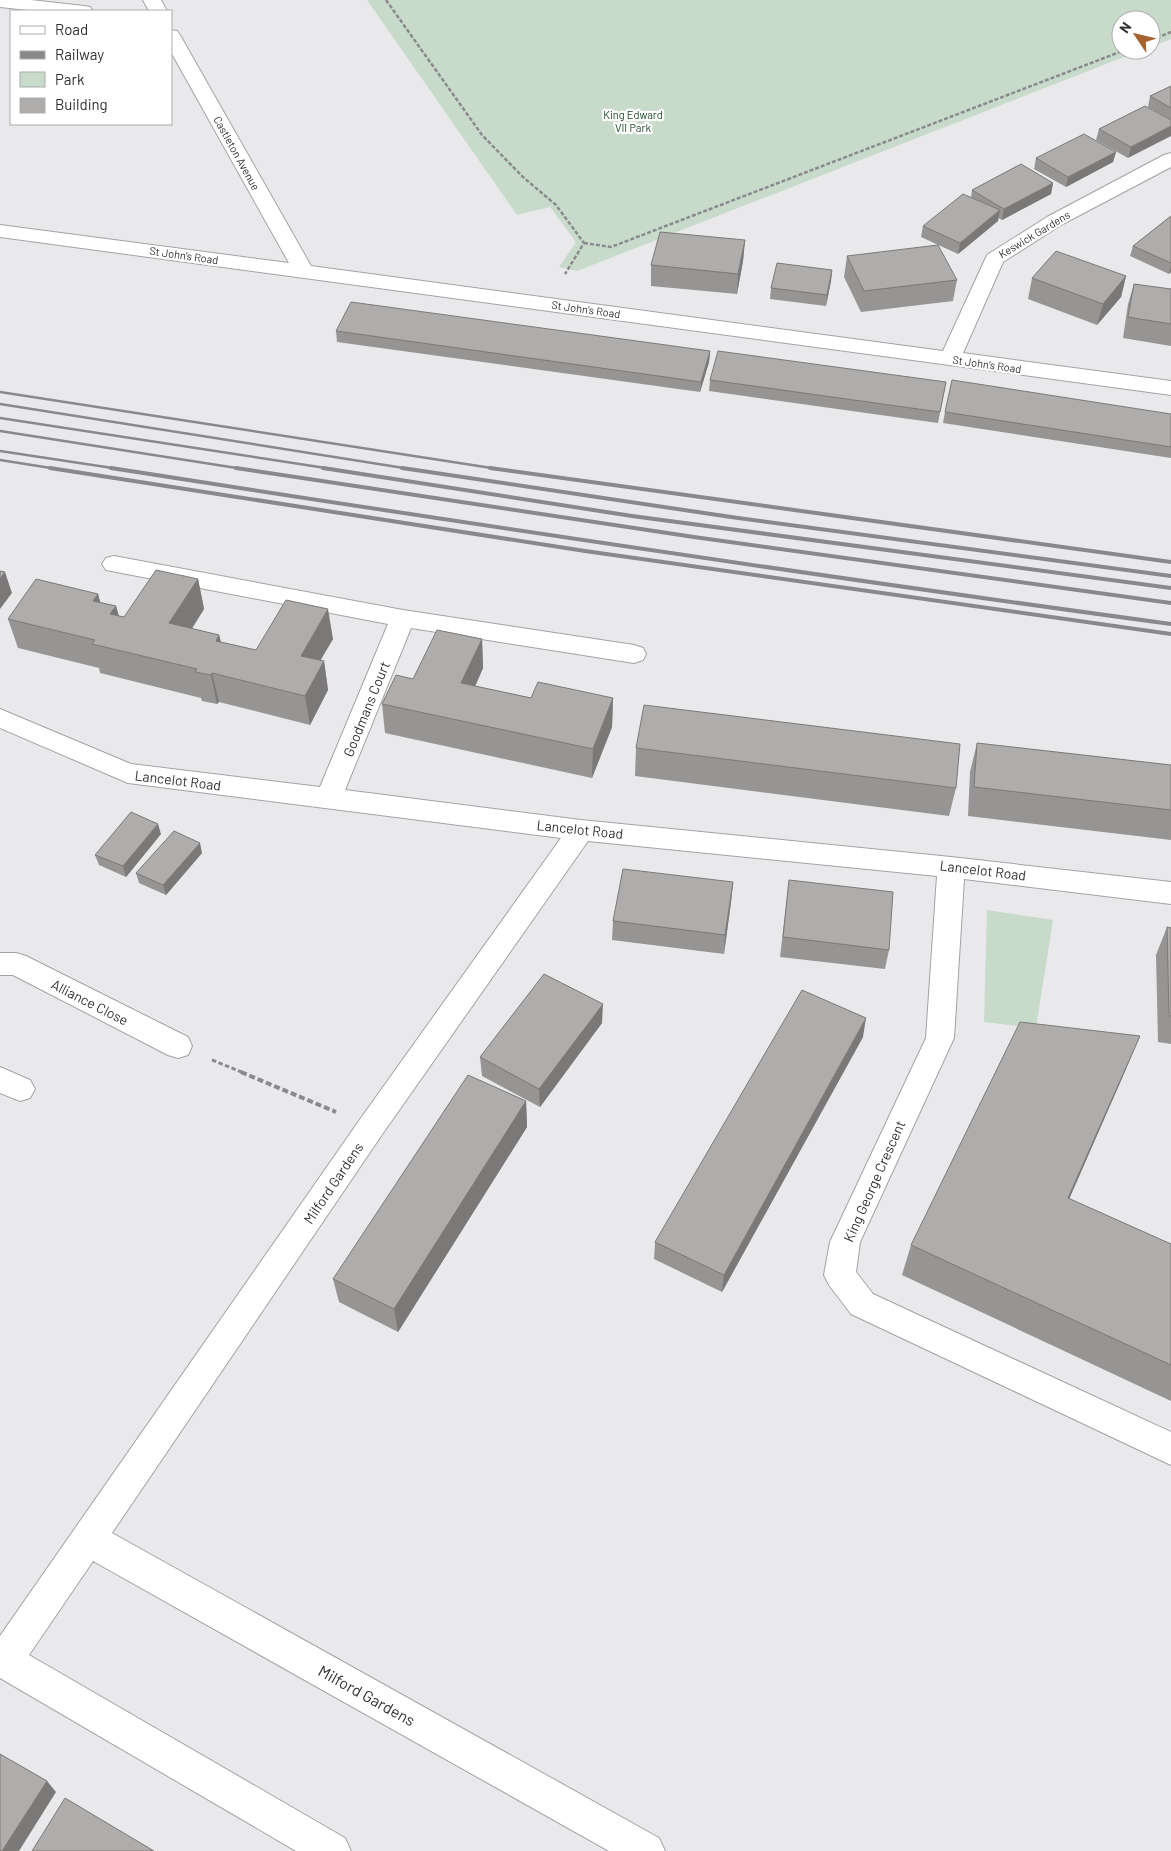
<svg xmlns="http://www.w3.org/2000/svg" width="1171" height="1851" viewBox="0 0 1171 1851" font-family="Barlow,sans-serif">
<rect width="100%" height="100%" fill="#e9e9ec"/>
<!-- green -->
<path fill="#c8dbca" d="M367,0H1171V39L1151,47V20H1121V50H1142L577,271L559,267L576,242L550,207L517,215Z
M987,910L1053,920L1036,1028L984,1022Z"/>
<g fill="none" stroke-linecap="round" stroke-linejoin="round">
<defs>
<path id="minor" d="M0,0H31L84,6L90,7L93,11H37L0,7Z
M143,0H161L167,11H149Z
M171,30L177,31L180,35L311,266L943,351L987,255L1047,217L1164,155L1171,153V167L1061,225L1003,262L963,353L1171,381V395L0,237V225L289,263L171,52Z
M114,556L403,610L634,645L643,648L646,654L643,660L634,663L411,628L345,790L581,820L951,857L1171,882V904L964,879L954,1038L860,1242L856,1272L873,1294L1171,1432V1465L851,1314L829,1285L824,1275L830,1242L926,1038L937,876L588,841L381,1136L112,1533L659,1838L665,1851H609L93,1561L29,1655L345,1838L351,1851H296L0,1678V1636L361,1118L561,838L128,783L0,728V709L131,764L320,787L388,624L106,570L102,564L106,558Z
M0,953H16L26,956L188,1037L192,1046L188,1055L178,1058L168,1055L13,975H0Z
M0,1067L30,1080L35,1089L30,1098L20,1101L0,1093Z"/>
</defs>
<!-- minor casing -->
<use href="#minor" stroke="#a2a3a5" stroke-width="2"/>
<!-- path-far2 -->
<path stroke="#8a8a8c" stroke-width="2.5" stroke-dasharray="4 2" stroke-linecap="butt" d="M386,0L482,135L523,177L556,205L584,243L565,274
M1151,40L1171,32
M584,243L611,247L1125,50"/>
<!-- path-far1 -->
<path stroke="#8a8a8c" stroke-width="3" stroke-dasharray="4.5 2.5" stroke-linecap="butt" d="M212,1060L244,1073"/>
<!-- path -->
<path stroke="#8a8a8c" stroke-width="4" stroke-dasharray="6 3" stroke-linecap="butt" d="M241,1072L336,1112"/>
<!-- minor -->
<use href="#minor" fill="#fff" fill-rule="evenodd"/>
<!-- rail-far1 -->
<path stroke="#89898b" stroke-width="2.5" d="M0,392L498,469
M0,404L410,469
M0,418L332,469
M0,431L243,469
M0,451L119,469
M0,460L57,469"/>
<!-- rail -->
<path stroke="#89898b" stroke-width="4" d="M50,468L585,551L1171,634
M111,468C464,523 817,576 1171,624
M236,468L694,537L1171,603
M323,468L632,516L1171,588
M402,468L731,517L1171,576
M490,468L1171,562"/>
</g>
<!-- wall -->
<path fill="#969594" d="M1171,86V120L1148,107L1150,96Z
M1145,106L1128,158L1096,140L1099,129Z
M1116,152L1113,162L1066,187L1034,169L1036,158Z
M1053,183L1051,194L1002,220L998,218V221L958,254L921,237L923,226L971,198L972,190Z
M1171,216V272L1169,274L1130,256L1133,246Z
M745,240L743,261L737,294L651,286V265Z
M847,256L957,280L953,301L861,312L844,277Z
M832,270L831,281L826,306L770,299L771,288Z
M1126,276L1121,297L1097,325L1028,299L1032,278Z
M1134,284L1171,289V346L1123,338L1128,304Z
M336,331L710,351L709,362L700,392L337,342Z
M710,380L946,382L938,423L709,391Z
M945,412L1171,414V458L943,423Z
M198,579L204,609L192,629L219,635L221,642L256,650L333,639L320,660L324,661L328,690L310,725L219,702L217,704L202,701L201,698L100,673L99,668L18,648L8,619L98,594L100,602L116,606L119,616L124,617Z
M482,639L483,668L475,686L531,698H613L612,727L592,778L385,733L382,704L413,679Z
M977,743L1171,765V840L968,816L970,772Z
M636,748L956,788L949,816L635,776Z
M161,834L126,877L99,865L95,855Z
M202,853L166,895L139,883L136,873Z
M789,880L889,950L885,969L780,957Z
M733,882L731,902L724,954L612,940L613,921Z
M1167,927L1171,928V1044L1158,1042L1156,955Z
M602,1023L540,1107L482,1076L480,1057Z
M863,1037L722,1292L654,1259L655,1242Z
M1126,1069L1069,1199L1171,1244V1401L902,1275L911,1245Z
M526,1101L527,1127L398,1332L339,1302L333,1279Z"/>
<!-- shaded-wall -->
<path fill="#7a7978" d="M1171,126V136L1128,158L1131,147Z
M1116,152L1113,162L1066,187L1068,177Z
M1053,183L1051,194L1002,220L1004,209Z
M1000,210L998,221L958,254L960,243Z
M745,240L743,261L737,294L738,274Z
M1171,265V272L1169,274Z
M832,270L831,281L826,306L827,295Z
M1126,276L1121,297L1097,325L1103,304Z
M710,351L709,362L700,392L701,382Z
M5,572L12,593L0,609V579Z
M198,579L204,609L176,652L169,623Z
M98,594L106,623L93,601Z
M116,606L124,636L110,614Z
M328,609L333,639L306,685L301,656Z
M219,635L226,665L216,641Z
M482,639L483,668L464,712L461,683Z
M324,661L328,690L310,725L305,696Z
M212,673L219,702L217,704L211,675Z
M613,698L612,727L592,778L593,749Z
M158,824L161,834L126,877L123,866Z
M200,843L202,853L166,895L163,885Z
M733,882L731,902L724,954L725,935Z
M603,1004L602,1023L540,1107L539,1089Z
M866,1018L863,1037L722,1292L724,1275Z
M1140,1036L1126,1069L1056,1229L1068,1198Z
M526,1101L527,1127L398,1332L394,1309Z
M47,1781L56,1792L19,1851H2Z"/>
<!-- building -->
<path fill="#afadac" stroke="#7a7978" d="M1171,86V108L1150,96Z
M1145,106L1171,120V126L1131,147L1099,129Z
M1084,134L1116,152L1068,177L1036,158Z
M1021,164L1053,183L1004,209L972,190Z
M963,194L1000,210L960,243L923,226Z
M1171,216V263L1133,246Z
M660,232L745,240L738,274L651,265Z
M938,245L957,280L864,291L847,256Z
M1056,251L1126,276L1103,304L1032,278Z
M777,263L832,270L827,295L771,288Z
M1134,284L1171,289V324L1128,317Z
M351,302L710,351L701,382L336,331Z
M718,351L946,382L940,412L710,380Z
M952,380L1171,414V447L945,412Z
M156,570L198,579L169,623L219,635L216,641L256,650L286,600L328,609L301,656L324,661L305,696L212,673L211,675L195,672L197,669L92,644L95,640L8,619L36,579L98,594L93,601L116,606L110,614L124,617Z
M0,571L5,572L0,579Z
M437,630L482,639L461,683L531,698L538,682L613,698L593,749L382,704L396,675L413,679Z
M644,705L960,744L956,788L636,748Z
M977,743L1171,765V810L974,787Z
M131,812L158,824L123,866L95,855Z
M174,831L200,843L163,885L136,873Z
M623,869L733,882L725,935L613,921Z
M789,880L893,892L889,950L783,937Z
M1167,927L1171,928V1016L1169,1015Z
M544,974L603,1004L539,1089L480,1057Z
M802,990L866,1018L724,1275L655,1242Z
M1020,1022L1140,1036L1068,1198L1171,1244V1365L911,1245Z
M468,1075L526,1101L394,1309L333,1279Z
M0,1754L47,1781L2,1851H0Z
M65,1798L154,1851H32Z"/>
<g text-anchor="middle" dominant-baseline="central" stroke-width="4.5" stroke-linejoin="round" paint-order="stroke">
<!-- far-park labels -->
<g font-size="11" fill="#1f4827" stroke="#fff">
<text x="633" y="114">King Edward<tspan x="633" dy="13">VII Park</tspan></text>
</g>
<!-- far-street labels -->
<g font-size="11" fill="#313132" stroke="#fff">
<text transform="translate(237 153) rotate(61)">Castleton Avenue</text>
<text transform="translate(1034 234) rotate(-31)">Keswick Gardens</text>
<text transform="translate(184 255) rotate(8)">St John's Road</text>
<text transform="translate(586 309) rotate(8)">St John's Road</text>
<text transform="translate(987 364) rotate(8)">St John's Road</text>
</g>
<!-- street labels -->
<g font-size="14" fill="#313132" stroke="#fff">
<text transform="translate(366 709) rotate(-68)">Goodmans Court</text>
<text transform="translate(178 780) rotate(7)">Lancelot Road</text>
<text transform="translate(580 829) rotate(6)">Lancelot Road</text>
<text transform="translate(983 870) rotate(7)">Lancelot Road</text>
<text transform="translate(90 1002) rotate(27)">Alliance Close</text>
<text transform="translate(874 1181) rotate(-66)">King George Crescent</text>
<text transform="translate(333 1183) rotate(-56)">Milford Gardens</text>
</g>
<!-- near-street labels -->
<g font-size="16" fill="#313132" stroke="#fff">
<text transform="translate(367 1695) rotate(29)">Milford Gardens</text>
</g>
</g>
<!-- legend -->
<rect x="10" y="10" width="162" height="115" fill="#ffffff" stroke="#adadad"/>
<rect x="20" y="26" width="25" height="8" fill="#ffffff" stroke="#adadad"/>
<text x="55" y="35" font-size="15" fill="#313132">Road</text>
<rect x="20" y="51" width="25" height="8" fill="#89898b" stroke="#adadad"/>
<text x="55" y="60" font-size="15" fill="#313132">Railway</text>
<rect x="20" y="72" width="25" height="15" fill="#c8dbca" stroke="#adadad"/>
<text x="55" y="85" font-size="15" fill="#313132">Park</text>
<rect x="20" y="98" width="25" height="15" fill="#afadac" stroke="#adadad"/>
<text x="55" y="110" font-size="15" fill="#313132">Building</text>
<!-- north arrow -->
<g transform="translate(1136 35) rotate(305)"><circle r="24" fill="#ffffff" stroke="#adadad"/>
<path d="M0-4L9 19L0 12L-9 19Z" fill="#a66331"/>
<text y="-8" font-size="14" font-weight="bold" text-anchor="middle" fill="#313132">N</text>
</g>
</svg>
